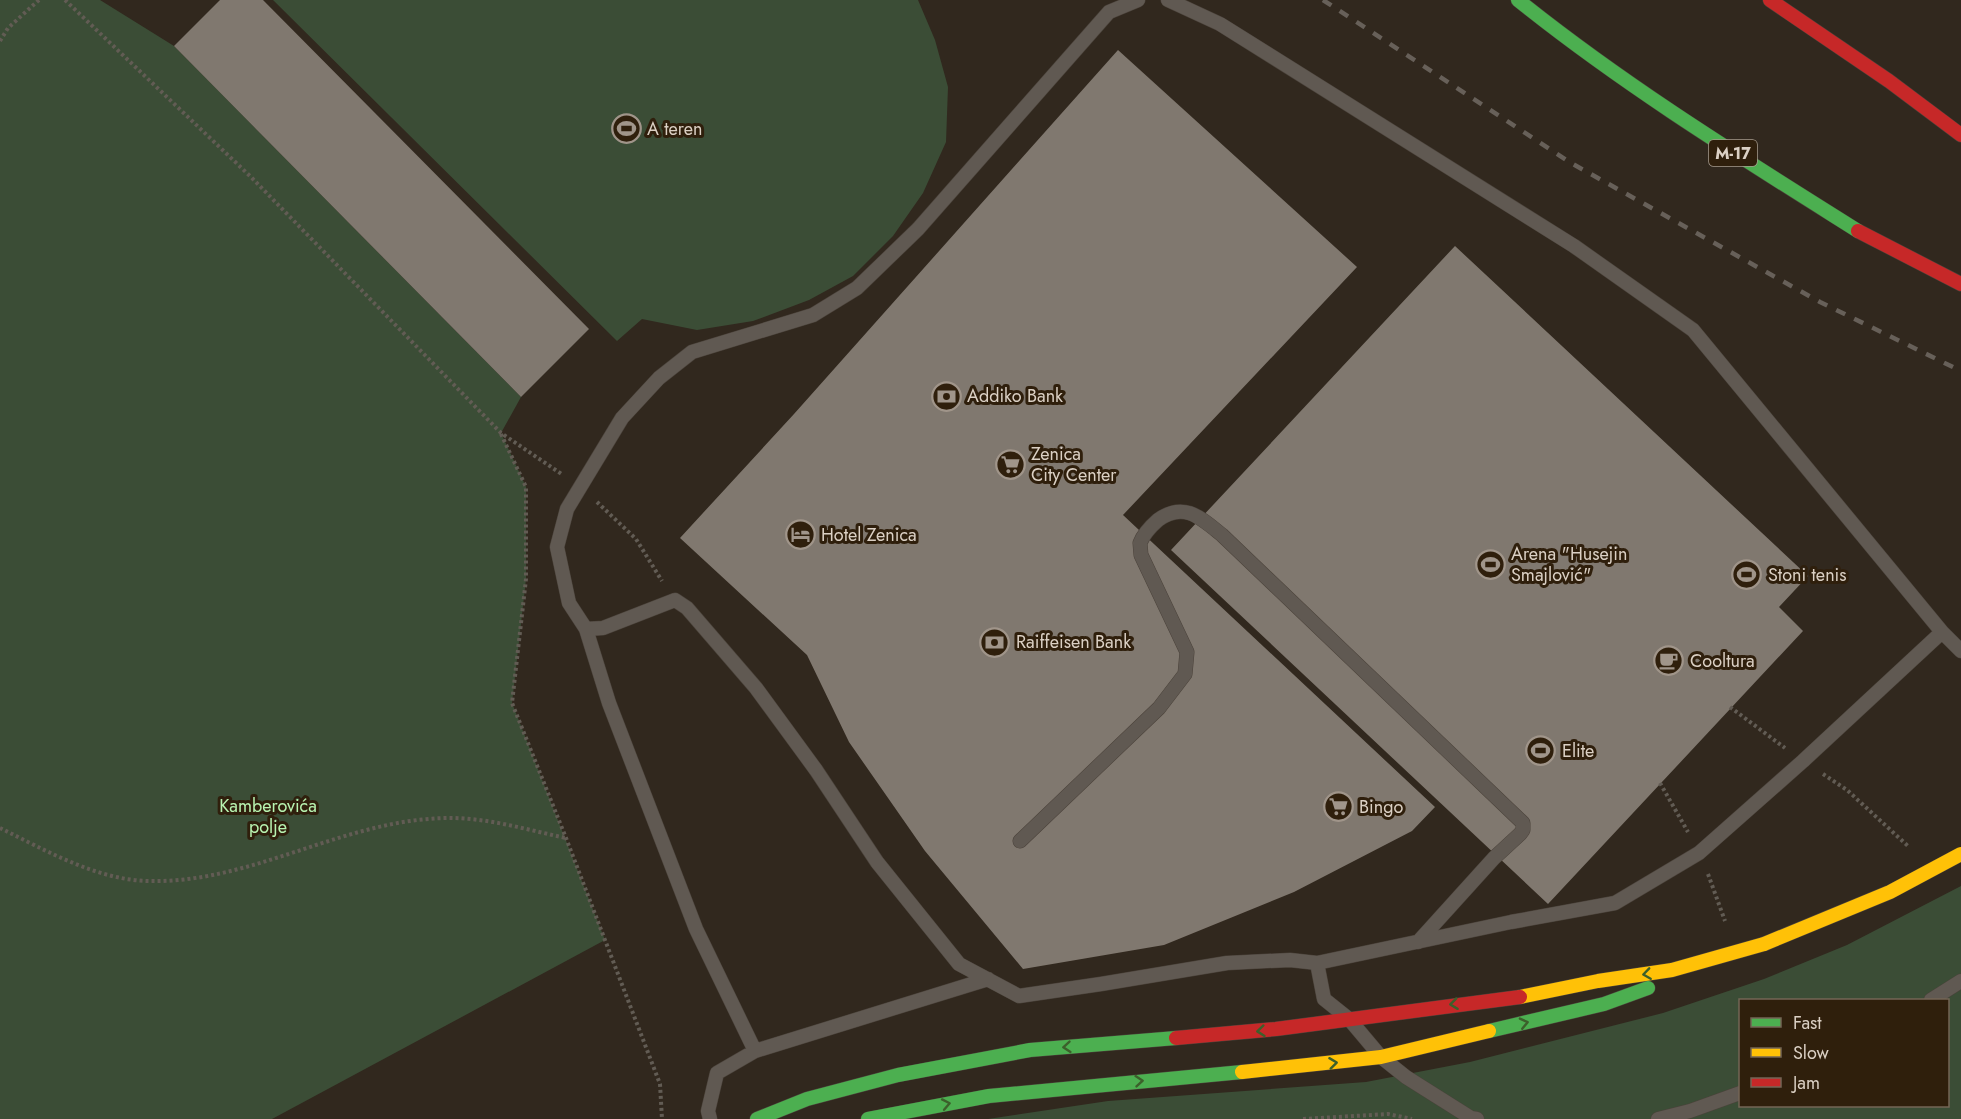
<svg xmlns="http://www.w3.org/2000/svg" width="1961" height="1119" viewBox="0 0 1961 1119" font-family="Jost,sans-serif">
<rect width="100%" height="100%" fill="#31281e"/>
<!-- green -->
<path fill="#3b4d36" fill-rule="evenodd" d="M0,0H100L174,46L521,397L501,433L526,487V579L512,703L605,940L272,1119H0Z
M273,0H918L935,40L948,87L946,142L923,193L893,236L853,276L809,300L753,321L697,330L642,319L617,341Z
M1961,886V1119H988L1108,1101L1366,1082L1470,1062L1663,1013L1764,979L1847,945ZM1740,1000H1948V1106H1740Z"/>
<!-- building -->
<path fill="#80786f" d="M220,0H263L589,329L521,397L174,46Z
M1118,50L1357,267L1123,515L1435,807L1412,831L1294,892L1164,945L1023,969L925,851L849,742L807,655L680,538L794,414Z
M1455,246L1808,576L1779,607L1803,631L1548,904L1171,550Z"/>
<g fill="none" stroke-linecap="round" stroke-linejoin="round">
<defs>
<path id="lane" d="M1138,0L1109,12L918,229L857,288L813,315L692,352L659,378L622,418L567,509L557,547L569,603L586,629L603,628L675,600L687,608L756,688L816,770L877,862L959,964L1019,996L1101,984L1227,963L1290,960L1317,963L1324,999L1349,1019L1381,1057L1406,1077L1471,1118L1477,1119
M1168,0L1220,24L1574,246L1693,330L1942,632L1961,651
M586,629L609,703L696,929L755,1051L717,1073L708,1111L710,1119
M1020,841L1159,708L1185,674L1187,652L1141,555L1140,543C1144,533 1150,527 1158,520C1184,501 1201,518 1222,535L1523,823V830L1520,834L1494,858L1418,942
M1317,963L1511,922L1615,903L1699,853L1803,761L1942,632
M1931,1000L1961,981
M755,1051L988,979
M1658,1119L1690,1111L1740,1093"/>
<path id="fast" d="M1518,0C1625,86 1742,158 1858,231
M1489,1031L1604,1004L1648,988
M757,1119L807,1099L898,1075L1030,1050L1176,1038
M868,1119L989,1096L1242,1072"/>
<path id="slow" d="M1520,997L1598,981L1672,970L1764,944
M1242,1072L1381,1057L1489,1031"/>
<path id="jam" d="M1770,0L1889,81L1961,135
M1858,231L1961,284
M1176,1038L1276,1029L1520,997"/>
</defs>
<!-- lane casing -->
<use href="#lane" stroke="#4b433b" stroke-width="15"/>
<!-- fast casing -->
<use href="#fast" stroke="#4b433b" stroke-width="15"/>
<!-- slow casing -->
<use href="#slow" stroke="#4b433b" stroke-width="15"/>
<!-- jam casing -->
<use href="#jam" stroke="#4b433b" stroke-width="15"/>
<!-- path -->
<path stroke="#625c54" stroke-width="4" stroke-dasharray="3 3" stroke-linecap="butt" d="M65,0L251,177L501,433L563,475
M0,41L8,28L39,0
M501,434L526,487V579L512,703L566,838L660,1084L662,1119
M597,502L636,539L662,581
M1730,707L1785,748
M1823,774L1847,790L1909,847
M1660,783L1688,832
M0,828C45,850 97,880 148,881C253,884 345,818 450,818C489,818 528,830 566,838
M1708,874L1725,921
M1303,1119L1388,1114L1412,1119"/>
<!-- lane -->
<use href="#lane" stroke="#605952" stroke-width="14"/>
<!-- fast -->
<use href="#fast" stroke="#4caf50" stroke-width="14"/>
<!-- slow -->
<use href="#slow" stroke="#ffc107" stroke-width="14"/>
<!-- jam -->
<use href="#jam" stroke="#c62828" stroke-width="14"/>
<!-- rail -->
<path stroke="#676059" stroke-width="4.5" stroke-dasharray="10 10" stroke-linecap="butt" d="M1323,0L1571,163L1820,302L1961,371"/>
<defs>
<path id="slow-bridge" d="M1764,944L1890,892L1961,854"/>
</defs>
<!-- slow-bridge casing -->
<use href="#slow-bridge" stroke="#4b433b" stroke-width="15" stroke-linecap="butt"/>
<!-- slow-bridge -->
<use href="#slow-bridge" stroke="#ffc107" stroke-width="14"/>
</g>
<!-- one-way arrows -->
<defs><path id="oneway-chevron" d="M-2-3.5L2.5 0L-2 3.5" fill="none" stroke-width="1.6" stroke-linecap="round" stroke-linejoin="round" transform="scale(1.5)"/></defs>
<g stroke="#3c602b">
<use href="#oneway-chevron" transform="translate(1647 974) rotate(172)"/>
<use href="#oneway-chevron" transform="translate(1454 1004) rotate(173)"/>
<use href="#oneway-chevron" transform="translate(1524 1023) rotate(-13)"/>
<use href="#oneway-chevron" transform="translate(1261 1031) rotate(174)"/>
<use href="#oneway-chevron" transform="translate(1067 1047) rotate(175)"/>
<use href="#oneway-chevron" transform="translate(1333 1063) rotate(-7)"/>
<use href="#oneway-chevron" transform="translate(1139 1081) rotate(-5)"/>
<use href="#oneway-chevron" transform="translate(946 1104) rotate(-11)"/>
</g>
<!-- icons -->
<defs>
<symbol id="stadium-ring" viewBox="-11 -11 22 22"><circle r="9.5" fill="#2f1f0c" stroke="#a0958a" stroke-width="1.5"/><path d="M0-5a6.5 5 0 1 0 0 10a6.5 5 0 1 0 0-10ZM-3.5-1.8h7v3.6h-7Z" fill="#a0958a"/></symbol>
<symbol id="bank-ring" viewBox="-11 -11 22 22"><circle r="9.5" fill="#2f1f0c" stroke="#a0958a" stroke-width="1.5"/><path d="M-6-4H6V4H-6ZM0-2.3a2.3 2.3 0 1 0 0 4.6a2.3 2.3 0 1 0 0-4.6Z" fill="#a0958a"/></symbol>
<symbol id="supermarket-ring" viewBox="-11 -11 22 22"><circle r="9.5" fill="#2f1f0c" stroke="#a0958a" stroke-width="1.5"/><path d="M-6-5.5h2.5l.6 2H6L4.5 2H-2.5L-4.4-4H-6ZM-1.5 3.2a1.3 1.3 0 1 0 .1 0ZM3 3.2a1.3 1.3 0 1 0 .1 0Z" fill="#a0958a"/></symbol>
<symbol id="hotel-ring" viewBox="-11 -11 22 22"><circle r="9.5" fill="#2f1f0c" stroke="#a0958a" stroke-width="1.5"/><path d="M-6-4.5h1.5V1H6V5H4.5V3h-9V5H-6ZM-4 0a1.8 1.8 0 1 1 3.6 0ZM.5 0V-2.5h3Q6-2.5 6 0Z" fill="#a0958a"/></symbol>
<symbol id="cafe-ring" viewBox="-11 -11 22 22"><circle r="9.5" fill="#2f1f0c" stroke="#a0958a" stroke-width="1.5"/><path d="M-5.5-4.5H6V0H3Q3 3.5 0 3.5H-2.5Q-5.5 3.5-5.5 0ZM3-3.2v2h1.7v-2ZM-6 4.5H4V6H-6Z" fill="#a0958a"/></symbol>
</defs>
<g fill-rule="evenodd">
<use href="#stadium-ring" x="610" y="112" width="33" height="33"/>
<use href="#bank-ring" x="930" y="380" width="33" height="33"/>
<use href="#supermarket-ring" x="994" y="448" width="33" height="33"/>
<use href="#hotel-ring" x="784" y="518" width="33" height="33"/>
<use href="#stadium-ring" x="1474" y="548" width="33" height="33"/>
<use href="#stadium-ring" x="1730" y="558" width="33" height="33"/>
<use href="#bank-ring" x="978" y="626" width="33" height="33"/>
<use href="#cafe-ring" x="1652" y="644" width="33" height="33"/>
<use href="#stadium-ring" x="1524" y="734" width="33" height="33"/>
<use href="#supermarket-ring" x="1322" y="790" width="33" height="33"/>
</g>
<g text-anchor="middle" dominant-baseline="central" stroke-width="6" stroke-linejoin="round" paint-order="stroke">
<!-- shield labels -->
<rect fill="#2f1f0c" stroke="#a79b8d" stroke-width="1.5" x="1709" y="140" width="48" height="26" rx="4.5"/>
<g font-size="16" font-weight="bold" fill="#dbd0c4">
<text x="1733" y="153">M-17</text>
</g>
<!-- poi labels -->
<g font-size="18" fill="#dbd0c4" stroke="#2f1f0c" text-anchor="start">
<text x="647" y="129">A teren</text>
<text x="967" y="396">Addiko Bank</text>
<text x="1031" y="454">Zenica<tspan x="1031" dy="21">City Center</tspan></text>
<text x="821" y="535">Hotel Zenica</text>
<text x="1511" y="554">Arena "Husejin<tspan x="1511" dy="21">Smajlović"</tspan></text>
<text x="1768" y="575">Stoni tenis</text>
<text x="1016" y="642">Raiffeisen Bank</text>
<text x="1690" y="661">Cooltura</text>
<text x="1562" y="751">Elite</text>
<text x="1359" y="807">Bingo</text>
</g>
<!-- park labels -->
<g font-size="18" fill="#b8f4b1" stroke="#2f1f0c">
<text x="268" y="806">Kamberovića<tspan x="268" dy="21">polje</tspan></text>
</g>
</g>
<!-- legend -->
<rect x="1739" y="999" width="210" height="108" fill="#2f1f0c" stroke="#746656" stroke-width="1.5"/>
<rect x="1751" y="1018" width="30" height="9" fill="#4caf50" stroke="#746656" stroke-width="1.5"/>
<text x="1793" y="1029" font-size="18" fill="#dbd0c4">Fast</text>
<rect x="1751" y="1048" width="30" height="9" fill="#ffc107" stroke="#746656" stroke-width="1.5"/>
<text x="1793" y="1059" font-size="18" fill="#dbd0c4">Slow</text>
<rect x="1751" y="1078" width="30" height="9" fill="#c62828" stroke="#746656" stroke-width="1.5"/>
<text x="1793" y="1089" font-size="18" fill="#dbd0c4">Jam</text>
</svg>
